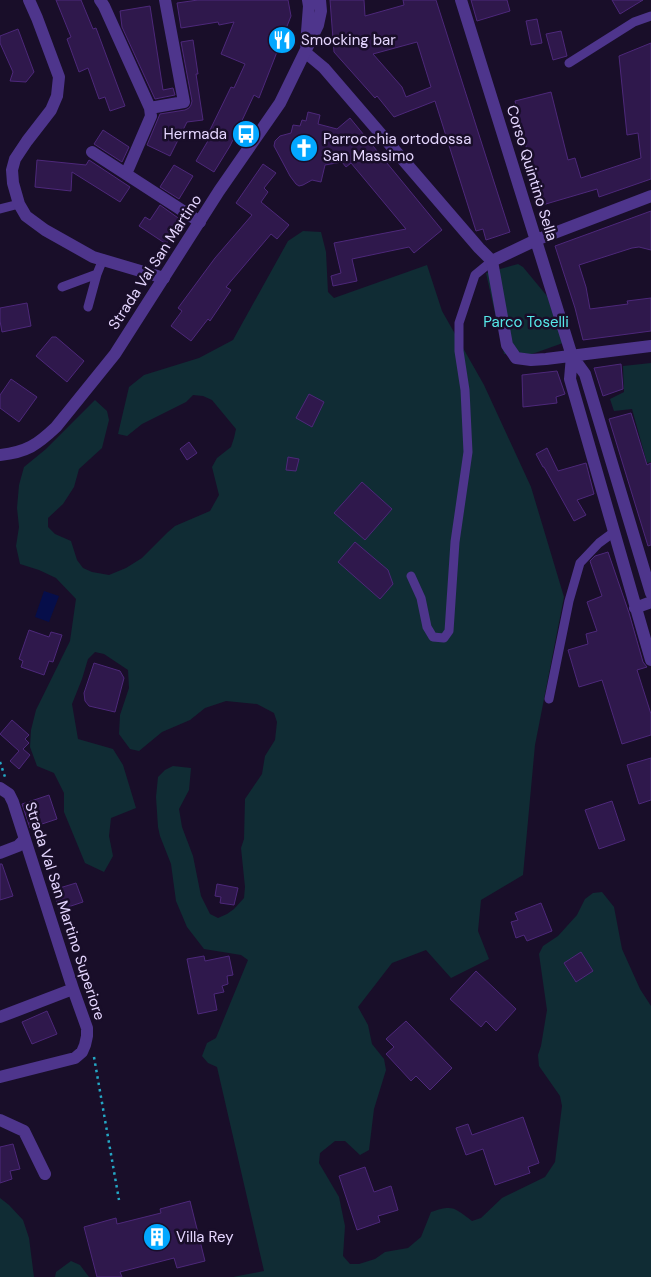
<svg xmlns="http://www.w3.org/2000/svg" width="651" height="1277" viewBox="0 0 651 1277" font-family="'DM Sans',sans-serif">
<rect width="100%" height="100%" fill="#190e29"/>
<!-- green -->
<path fill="#102c34" d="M303,231L321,232L326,252L328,292L334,298L427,265L442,311L484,385L531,487L564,597L535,745L523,875L481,900L478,931L489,959L451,978L426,950L392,963L358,1007L368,1025L372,1044L384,1059L386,1070L374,1109L369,1150L360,1155L345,1141H335L320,1153L319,1163L339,1197L345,1226L343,1256L350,1264H359L375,1259L385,1252L408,1248L421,1237L431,1212C453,1204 455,1208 472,1221L481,1218L502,1198L545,1177L555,1162L562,1106L560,1096L539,1066L538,1055L541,1046L547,1010L539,954L543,946L558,936L577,915L585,899L593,893L602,892L614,907L622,949L640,989L651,1006V1277H233L264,1271L217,1067L208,1063L202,1056L207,1043L216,1038L248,960L241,955L204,949L187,927L176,901L171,864L160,836L158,827L156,797L158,777L165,770L173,766L191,768L189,790L179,809L182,827L193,856L201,896L210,914L218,918L227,914L234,909L244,898L245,887L241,848L244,839L245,799L262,774L265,756L275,740L277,722L274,713L257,704L226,701L205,708L190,720L162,732L139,751L130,749L119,734L120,715L129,688L128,670L104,654L95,652L88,659L82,679L72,704L78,739L113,749L123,765L136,808L111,818L109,836L113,856L104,872L85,863L64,812V793L54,773L37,766L30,747L31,730L36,710L70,641L76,599L56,578L39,570L20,564L16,546L19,527L17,508L19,485L24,467L46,449L95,400L107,411L109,420L102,448L79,469L74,487L63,504L48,518V527L55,534L71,541L77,560L83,568L92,572L109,575L126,568L142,558L168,532L175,526L210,511L219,495L212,467L217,458L231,447L234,438L236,429L212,400L203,396L193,395L186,402L142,424L127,436L118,434L129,387L144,375L199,358L233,340L288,241Z
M518,264L523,267L547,296L563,343L532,354H504L486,273Z
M651,363V462L647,463L632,409L614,411L610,399L624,392L623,366Z
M0,1198L9,1205L23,1220L29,1238L34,1277H0Z
M71,1261L80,1265L89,1277H55L56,1272Z"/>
<!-- water -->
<path fill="#060e4a" d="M44,591L59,596L49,622L35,617Z"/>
<!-- building -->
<path fill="#2f184c" stroke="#4d287a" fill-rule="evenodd" d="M56,0H81L93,29L96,28L125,106L110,111L105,97L99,99L88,68L79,72L67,39L71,37Z
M198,0H288L291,16L259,98L254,95L230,146L214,172L196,161L212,134L209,132L231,87L234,88L245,64L221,54L234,22L219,25L218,22L181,28L177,3Z
M330,0H364L365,16L404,5L403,0H436L510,232L486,240L483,229L476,231L435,101L394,117L377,96L375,98L334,52ZM417,42L431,87L406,97L402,87L373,54Z
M471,0H507L510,11L477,21Z
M612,0H643L620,14Z
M150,6L163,90L173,88L175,95L155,99L122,27L120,11Z
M537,19L542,43L531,45L526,21Z
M18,29L34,72L26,82L10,81L13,72L0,43V36Z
M561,31L567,56L553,60L546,34Z
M193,40L198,74H196L203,120L187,122L170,156L147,145L160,114L185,110L189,108L191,105L192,101L181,42Z
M651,43V179L599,197L597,189L539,206L529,171H532L515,101L551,92L568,160L575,158L581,178L641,158L638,133L627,135L619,56Z
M308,112L320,115L318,124L337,129L350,118L442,230L414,253L409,247L352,259L357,281L333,286L331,276L341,273L334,243L406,229L351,163L346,167L342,162L325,165L321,182L312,180L303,185L299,186L296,184L290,176L274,146L275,141L280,136L291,133L293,125L300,126L302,120L306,121Z
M103,130L129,147L122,162L94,144Z
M37,160L86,165L89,160L130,187L120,202L72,172L71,191L35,187Z
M263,164L276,173L264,188L268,192L261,202L289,225L277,239L271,234L226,287L231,290L210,321L208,319L191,341L171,326L182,311L178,308L215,258L252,215L236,203Z
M174,165L193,176L179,199L160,187Z
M160,205L181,220L166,244L139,226L145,217L150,220Z
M651,211V250L639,247L632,248L579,265L586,287L590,309L628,304L627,301L651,298V331L583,340L575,308L555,246Z
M27,303L31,326L2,332L0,321V308Z
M52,337H56L84,361L67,382L36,356Z
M621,364L623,389L603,396L594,368Z
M557,371L565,394L556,397L557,403L523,407L522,375Z
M11,379L37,397L19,422L0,408V395Z
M309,394L324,402L312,427L296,418Z
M631,413L647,465L651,463V545L648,546L609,419Z
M189,442L197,453L187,460L180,449Z
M547,448L558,471L586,463L594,494L577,500L586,515L574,521L544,467H543L536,454Z
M288,457L299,459L296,471L286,470Z
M362,482L392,509L365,540L334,513Z
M355,542L388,570L393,584L380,599L338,562Z
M608,552L629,613L643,662L647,667L637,670L651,714V735L622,744L602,680L579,687L568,650L588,644L586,634L597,631L587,602L602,596L590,561L595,556Z
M29,630L49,637L51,632L62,635L53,662L49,661L44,675L21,667L23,661L19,659Z
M94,663L120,671L124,678L115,712L89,706L85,701L84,693Z
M12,720L29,735L25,739L29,743L23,749L30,755L19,769L10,761L19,751L0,734Z
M651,758V800L639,804L627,765Z
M49,795L57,819L30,828L22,804Z
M612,801L625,840L599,849L585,810Z
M0,864H2L13,896L0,900Z
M76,883L83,902L59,910L53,890Z
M217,884L238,888L234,905L220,903L221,897L215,896Z
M541,903L552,931L527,941L524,935L516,938L511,922L518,920L515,913Z
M581,952L593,971L576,982L564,963Z
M204,956L205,961L229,956L233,975L227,976L228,984L222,986L224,992L214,994L217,1010L198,1014L187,959Z
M476,971L516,1009L496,1031L486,1021L481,1027L450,999Z
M47,1011L57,1034L32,1044L22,1022Z
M406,1021L452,1068L430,1090L416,1076L411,1081L386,1054L394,1047L386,1039Z
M523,1117L539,1163L528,1167L530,1173L495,1185L483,1149L466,1155L456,1128L468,1124L472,1135Z
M13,1144L20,1169L10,1171L12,1179L0,1183V1147Z
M365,1167L374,1192L391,1186L398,1210L378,1216L380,1222L357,1230L339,1176Z
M190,1201L205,1261L177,1268L174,1258L120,1272L122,1277H97L84,1227L116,1218L117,1224L161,1213L160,1209Z"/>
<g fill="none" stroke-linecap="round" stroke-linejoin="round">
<!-- path -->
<path stroke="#24a7c5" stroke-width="2.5" stroke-dasharray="2.5 4" stroke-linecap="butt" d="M0,762L5,777
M94,1057L119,1200"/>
<!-- service -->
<path stroke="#4e358c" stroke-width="9" d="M569,63L634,22L651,16
M0,209L19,204
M62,287L97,274
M88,307L97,274L103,259
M411,576L421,598L427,627L433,637L444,638L449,631L455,542L468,452L465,390L459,351V323L475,275L492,261
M549,699L569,601L580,563L599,543L614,532"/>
<!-- minor -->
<path stroke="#4e358c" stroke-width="12" d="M29,0L37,18L59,77L57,96L51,110L27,141L15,159L12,170L13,183L19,204L26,216L45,230L93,257L164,278
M100,0L104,6L150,108L151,116L126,174
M461,0L572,356L585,374L651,593
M306,53L324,68L479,248L492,261
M150,108L184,102L165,0
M92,152L200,222
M492,261L507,345L516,358L531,360L546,359L651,346
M492,261L536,240L651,196
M572,356L570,379L651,660
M635,608L651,602
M0,788L9,794L13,802L73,989L87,1028V1036L85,1045L82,1052L75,1058L0,1077
M0,853L18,846L25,839
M0,1017L73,989
M0,1120L24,1131L45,1174"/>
<!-- tertiary -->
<path stroke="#4e358c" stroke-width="12" d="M306,45L309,6L308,0
M0,455C27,452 37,445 56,427L115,354L219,191L280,103L318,25L321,11L320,0"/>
</g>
<!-- icons -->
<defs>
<symbol id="restaurant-disc" viewBox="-11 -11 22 22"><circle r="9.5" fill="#02a7ff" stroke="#190e29"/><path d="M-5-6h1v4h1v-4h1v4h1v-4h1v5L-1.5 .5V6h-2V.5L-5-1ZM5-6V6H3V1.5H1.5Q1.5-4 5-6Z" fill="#fff"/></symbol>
<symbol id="bus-disc" viewBox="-11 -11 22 22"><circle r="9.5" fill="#02a7ff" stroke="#190e29"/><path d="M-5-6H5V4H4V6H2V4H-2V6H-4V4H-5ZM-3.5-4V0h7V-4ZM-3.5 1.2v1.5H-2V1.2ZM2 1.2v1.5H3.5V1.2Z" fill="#fff"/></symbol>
<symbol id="church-disc" viewBox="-11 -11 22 22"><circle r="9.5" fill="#02a7ff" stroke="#190e29"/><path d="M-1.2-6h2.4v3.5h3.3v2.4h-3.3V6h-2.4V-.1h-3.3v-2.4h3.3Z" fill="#fff"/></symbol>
<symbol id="building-disc" viewBox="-11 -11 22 22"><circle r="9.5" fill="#02a7ff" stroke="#190e29"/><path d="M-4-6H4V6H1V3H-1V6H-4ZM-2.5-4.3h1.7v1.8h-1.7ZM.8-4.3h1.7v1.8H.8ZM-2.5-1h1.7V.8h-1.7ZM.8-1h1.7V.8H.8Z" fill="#fff"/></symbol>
</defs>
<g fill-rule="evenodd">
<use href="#restaurant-disc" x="266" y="24" width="32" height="32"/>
<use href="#bus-disc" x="230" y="118" width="32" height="32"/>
<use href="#church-disc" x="288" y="132" width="32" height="32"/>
<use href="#building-disc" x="141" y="1221" width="32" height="32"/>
</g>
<g text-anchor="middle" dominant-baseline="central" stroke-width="5" stroke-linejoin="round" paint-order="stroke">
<!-- poi labels -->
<g font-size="15" fill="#e5d6ff" stroke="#190e29" text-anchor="start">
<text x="301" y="40">Smocking bar</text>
<text x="227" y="134" text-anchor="end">Hermada</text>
<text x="323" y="139">Parrocchia ortodossa<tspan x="323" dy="17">San Massimo</tspan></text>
<text x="176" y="1237">Villa Rey</text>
</g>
<!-- street labels -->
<g font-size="15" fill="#e5d6ff" stroke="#190e29">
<text transform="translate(532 173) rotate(73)">Corso Quintino Sella</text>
<text transform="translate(155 262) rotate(-57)">Strada Val San Martino</text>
<text transform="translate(65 911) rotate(72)">Strada Val San Martino Superiore</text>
</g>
<!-- park labels -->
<g font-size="15" fill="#56eaea" stroke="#190e29">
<text x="526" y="322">Parco Toselli</text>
</g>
</g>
</svg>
